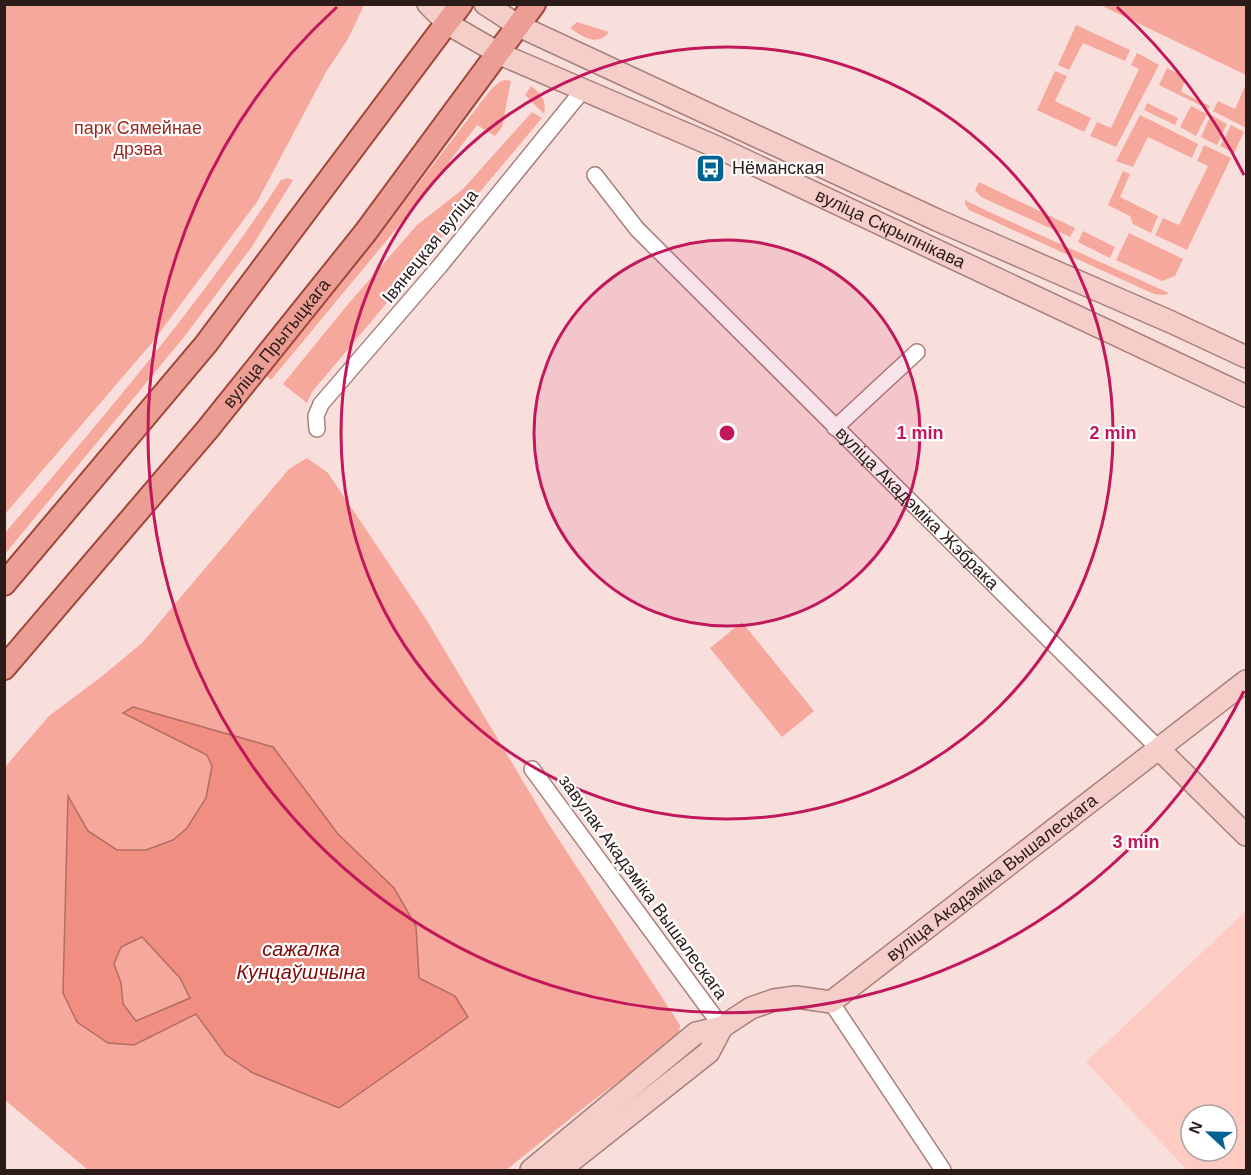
<svg xmlns="http://www.w3.org/2000/svg" width="1251" height="1175" viewBox="0 0 1251 1175" font-family="Helvetica,sans-serif">
<rect width="100%" height="100%" fill="#f9dfdb"/>
<!-- built -->
<path fill="#fecbc3" fill-rule="evenodd" d="M1246,911V1170H1187L1086,1062ZM1191,1115H1227V1151H1191Z"/>
<!-- green -->
<path fill="#f6a89d" d="M5,4L364,5L348,39L326,72L257,202L151,344L5,514Z
M1100,5H1246V75Z
M577,22L609,32C597,47 583,37 570,28Z
M1076,25L1130,50L1125,61L1083,43L1069,70L1058,65Z
M1137,53L1159,65L1116,147L1090,136L1097,122L1111,128L1139,69L1131,65Z
M1167,68L1181,75L1185,79L1181,92L1210,106L1208,109L1159,85Z
M1055,71L1067,76L1055,101L1091,118L1084,132L1037,110Z
M505,80L511,81L502,127L495,136L477,125L449,162L450,164L271,380L264,373L419,183L492,88L501,81Z
M1246,84V128L1213,111L1218,101L1235,109Z
M531,86C541,94 547,100 544,114L525,95Z
M1147,103L1178,118L1175,125L1144,110Z
M1191,106L1207,114L1196,136L1180,127Z
M532,112L542,118L312,392L307,403L283,384L349,303L417,225L463,189Z
M1140,115L1198,144L1192,158L1148,137L1133,167L1116,161Z
M1211,115L1227,124L1217,145L1201,137Z
M1231,125L1244,132L1234,153L1220,146Z
M1204,145L1231,158L1187,250L1155,235L1163,218L1179,225L1208,166L1197,161Z
M1123,171L1130,174L1120,197L1158,216L1151,233L1133,224L1130,216L1108,205Z
M288,178L293,180L251,248L184,337L5,554V533C101,419 200,305 281,180Z
M979,182L1075,228L1070,237L981,197L975,190Z
M965,200L985,210L1169,293L1165,295L1154,294L969,210L965,204Z
M1083,231L1115,247L1110,258L1078,242Z
M1129,233L1183,259L1175,276L1162,281L1116,260Z
M307,458L328,473L426,619L548,823L680,1025L679,1034L652,1057L591,1102L506,1170H88L5,1100V767L49,716L101,677L142,643L289,469Z
M742,622L814,711L782,737L710,648Z"/>
<!-- water -->
<path fill="#f08f81" stroke="#b56c62" stroke-width="1.5" fill-rule="evenodd" d="M133,707L273,747L338,834L394,888L416,926L419,978L455,996L468,1017L339,1108L253,1073L226,1055L196,1014L134,1045L108,1043L77,1022L63,993L68,796L88,831L117,850H146L173,840L187,828L206,798L212,766L207,755L123,713ZM142,937L180,978L190,998L136,1021L123,1004L121,983L114,964L121,947Z"/>
<g fill="none" stroke-linecap="round" stroke-linejoin="round">
<defs>
<g id="street">
<path id="s1" d="M595,175L637,229L1159,749"/>
<path d="M835,428L917,352"/>
<path d="M317,429L316,416L321,404L439,267L583,90"/>
<path d="M532,769L722,1027"/>
<path d="M831,1002L943,1170"/>
</g>
<g id="secondary">
<path id="s2" d="M428,4L448,24L500,54L719,148L1246,396"/>
<path d="M485,4L519,26L937,220L1171,322L1246,357"/>
<path d="M1159,749L1246,835"/>
<path id="s3" d="M531,1170L696,1033L722,1027L751,1008L774,1000L796,997L831,1002L1246,681"/>
<path d="M560,1170L709,1052L722,1027"/>
</g>
<g id="primary">
<path d="M4,584L206,344L461,4"/>
<path id="s4" d="M4,668L207,430L365,233L534,4"/>
</g>
</defs>
<!-- street casing -->
<use href="#street" stroke="#a7807a" stroke-width="18"/>
<!-- secondary casing -->
<use href="#secondary" stroke="#a7807a" stroke-width="24"/>
<!-- primary casing -->
<use href="#primary" stroke="#a0463c" stroke-width="26"/>
<!-- street -->
<use href="#street" stroke="#fff" stroke-width="15"/>
<!-- secondary -->
<use href="#secondary" stroke="#f5ceca" stroke-width="21"/>
<!-- primary -->
<use href="#primary" stroke="#ec9e95" stroke-width="22"/>
</g>
<!-- distance rings -->
<circle cx="727" cy="433" r="193" fill="#c2185b" fill-opacity=".12"/>
<g fill="none" stroke="#c2185b" stroke-width="3">
<circle cx="727" cy="433" r="193"/>
<circle cx="727" cy="433" r="386"/>
<path d="M1244 691A578 578 0 1 1 337 7M1117 7A578 578 0 0 1 1244 175"/>
</g>
<!-- icons -->
<defs>
<symbol id="bus-square" viewBox="-11 -11 22 22"><rect x="-9" y="-9" width="18" height="18" rx="4" fill="#006392" stroke="#fff"/><path d="M-5-6H5V4H4V6H2V4H-2V6H-4V4H-5ZM-3.5-4V0h7V-4ZM-3.5 1.2v1.5H-2V1.2ZM2 1.2v1.5H3.5V1.2Z" fill="#fff"/></symbol>
</defs>
<g fill-rule="evenodd">
<use href="#bus-square" x="694" y="152" width="33" height="33"/>
</g>
<g text-anchor="middle" dominant-baseline="central" stroke-width="4.5" stroke-linejoin="round" paint-order="stroke">
<!-- park labels -->
<g font-size="18" fill="#992820" stroke="#fff">
<text x="138" y="128">парк Сямейнае<tspan x="138" dy="21">дрэва</tspan></text>
</g>
<!-- poi labels -->
<g font-size="18" fill="#2b1c1a" stroke="#fff" text-anchor="start">
<text x="732" y="168">Нёманская</text>
</g>
<!-- street labels -->
<g font-size="18" fill="#2b1c1a" stroke="#fff">
<text stroke="none"><textPath href="#s2" startOffset="516">вуліца Скрыпнікава</textPath></text>
<text transform="translate(430 246) rotate(-51)">Івянецкая вуліца</text>
<text stroke="none"><textPath href="#s4" startOffset="424">вуліца Прытыцкага</textPath></text>
<text stroke="none"><textPath href="#s1" startOffset="464">вуліца Акадэміка Жэбрака</textPath></text>
<text stroke="none"><textPath href="#s3" startOffset="561">вуліца Акадэміка Вышалескага</textPath></text>
<text transform="translate(643 887) rotate(54)">завулак Акадэміка Вышалескага</text>
</g>
<!-- water labels -->
<g font-size="20" font-style="italic" fill="#800806" stroke="#fff">
<text x="301" y="949">сажалка<tspan x="301" dy="23">Кунцаўшчына</tspan></text>
</g>
</g>
<circle cx="727" cy="433" r="9" fill="#c2185b" stroke="#fff" stroke-width="3"/>
<g font-size="18" text-anchor="middle" font-weight="bold" fill="#c2185b" stroke="#fff" stroke-width="4.5" stroke-linejoin="round" paint-order="stroke">
<text x="920" y="439">1 min</text>
<text x="1113" y="439">2 min</text>
<text x="1136" y="848">3 min</text>
</g>
<!-- border -->
<rect width="1251" height="1175" fill="none" stroke="#2b1c1a" stroke-width="12"/>
<!-- north arrow -->
<g transform="translate(1209 1133) rotate(292)"><circle r="28" fill="#ffffff" stroke="#aaa4a3" stroke-width="1.5"/>
<path d="M0-4.5L10 22L0 15L-10 22Z" fill="#006392"/>
<text y="-9" font-size="16" font-weight="bold" text-anchor="middle" fill="#2b1c1a">N</text>
</g>
</svg>
